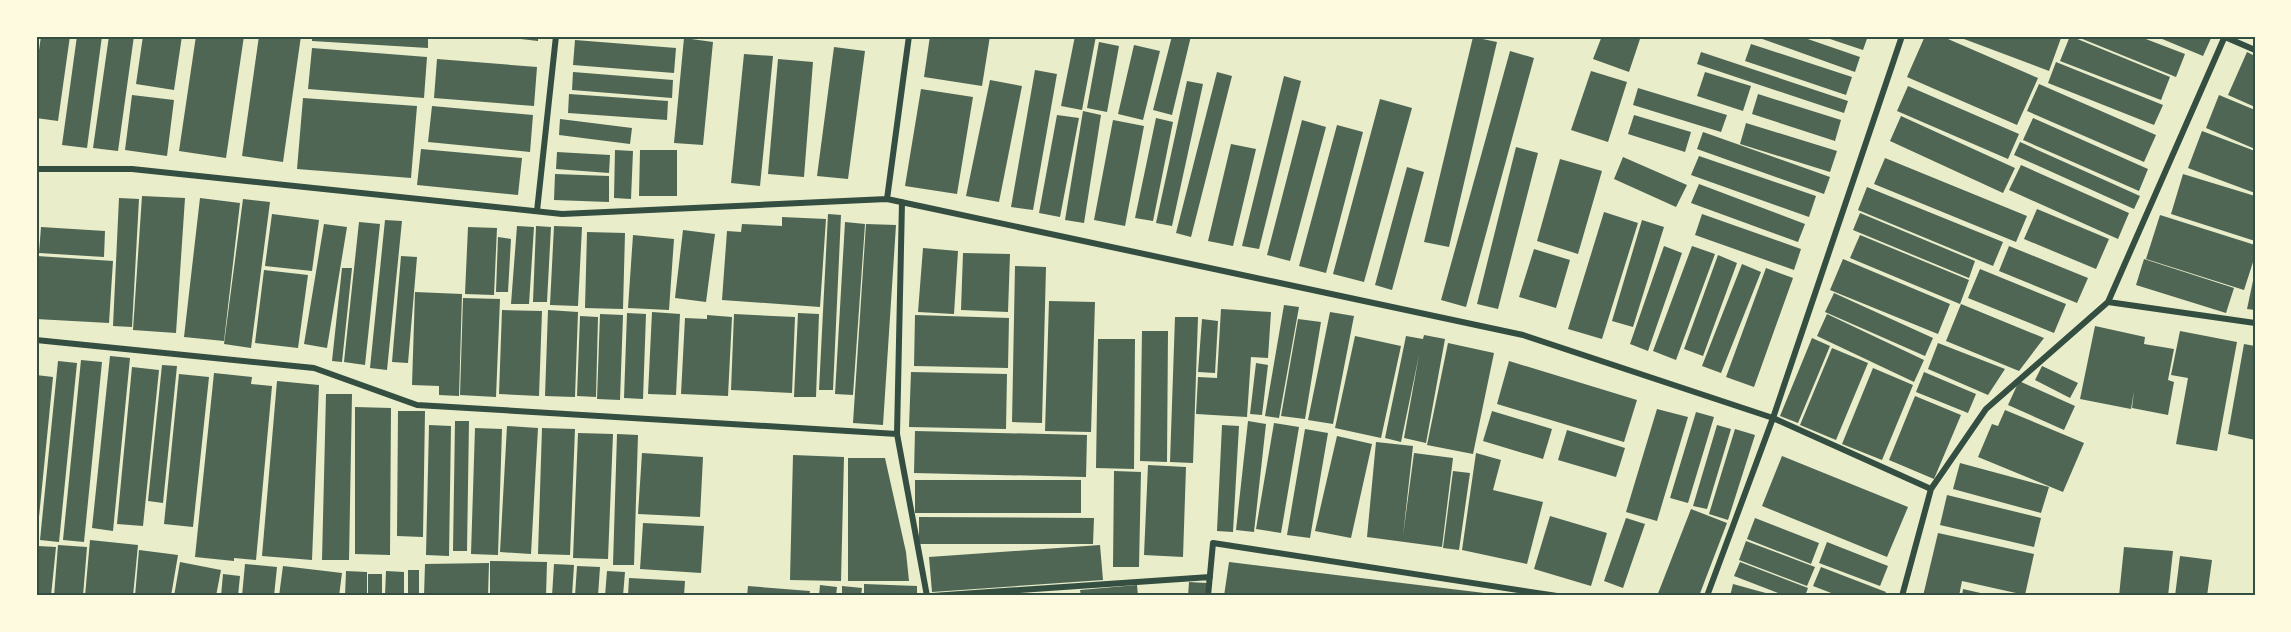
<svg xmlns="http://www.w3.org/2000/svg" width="2291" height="632" viewBox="0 0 2291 632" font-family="Manrope,sans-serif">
<rect width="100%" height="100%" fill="#e9edc9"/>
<!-- building -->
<path fill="#4f6655" d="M41,36H70L58,121L36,118V72Z
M77,36H102L87,148L62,145Z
M109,36H134L118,151L93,148Z
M143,36H182L174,90L136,84Z
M196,36H244L226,158L179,151Z
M259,36H301L283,162L242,156Z
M312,36H428V48L312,41Z
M494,36H538V41Z
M930,36H990L982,86L924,77Z
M1075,36H1096L1082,110L1061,106Z
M1172,36H1191L1172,115L1153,110Z
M1602,36H1641L1629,72L1593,59Z
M1754,36H1799L1860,57L1855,72Z
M1821,36H1868L1863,50Z
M1925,36H1941L2038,78L2017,125L1907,77Z
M1956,36H2056L2061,38L2049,71Z
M2070,36L2170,77L2161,100L2060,61Z
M2075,36H2138L2185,54L2176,77Z
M2155,36H2212L2203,56Z
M1473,37L1497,42L1449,247L1424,242Z
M684,38L713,42L703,145L674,143Z
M575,40L676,48L674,73L573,65Z
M1099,42L1119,46L1107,112L1087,108Z
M1751,44L1852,77L1846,95L1745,61Z
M1134,45L1160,51L1143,120L1118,114Z
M834,47L865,51L848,179L817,176Z
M312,48L427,57L424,98L308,89Z
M1510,51L1534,58L1466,307L1441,300Z
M1701,52L1848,101L1844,113L1697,64Z
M2247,52L2255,56V107L2228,95Z
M744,54L773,56L760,186L731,183Z
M437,59L537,67L534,106L434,98Z
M778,59L813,62L804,177L768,174Z
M2056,62L2163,105L2154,125L2048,83Z
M1035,70L1057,74L1033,210L1011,207Z
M1591,71L1627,82L1608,142L1571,130Z
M573,72L673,80L672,98L572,90Z
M1217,72L1232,76L1191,237L1176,233Z
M1705,72L1751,86L1743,111L1697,96Z
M1284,76L1301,81L1259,249L1242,246Z
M990,80L1022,86L999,202L966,196Z
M1187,81L1203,84L1172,226L1156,223Z
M2039,84L2156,135L2144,162L2027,111Z
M1908,86L2019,134L2008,159L1897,111Z
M1638,88L1727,115L1721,132L1633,105Z
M921,89L973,97L957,194L905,186Z
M569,94L668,101L667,120L568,113Z
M1758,94L1841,120L1835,141L1752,114Z
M132,95L174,100L167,156L125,150Z
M2219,95L2255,110V149L2206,128Z
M303,98L417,106L411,178L297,169Z
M1380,99L1412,108L1364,282L1333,274Z
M432,106L533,115L530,152L428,142Z
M1083,111L1101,115L1084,223L1065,220Z
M1057,115L1079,118L1060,217L1039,213Z
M1634,115L1691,132L1685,152L1628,134Z
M1901,116L2015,168L2003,193L1890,141Z
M1156,118L1173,122L1153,221L1135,218Z
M2033,118L2148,169L2139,191L2023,140Z
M560,119L632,128L630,144L559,135Z
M1113,120L1144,126L1125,226L1094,220Z
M1302,120L1326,127L1290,261L1267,255Z
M1746,123L1837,151L1830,172L1740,144Z
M1337,125L1363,132L1326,273L1299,266Z
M2202,131L2255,151V193L2188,168Z
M1703,132L1830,177L1824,194L1697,149Z
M2020,142L2140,196L2134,209L2014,155Z
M1231,144L1256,149L1233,246L1208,241Z
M1516,147L1538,153L1498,309L1477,304Z
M421,149L522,158L518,195L417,185Z
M615,150L633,151L631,199L614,198Z
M640,150H677V196H639Z
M557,152L610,155L609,173L556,169Z
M1699,156L1816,196L1809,217L1691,175Z
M1623,157L1687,185L1676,207L1614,179Z
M1885,158L2027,216L2016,242L1874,184Z
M1560,159L1602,171L1578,254L1537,241Z
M2021,165L2129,213L2118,239L2009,190Z
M1407,167L1424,172L1392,290L1375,285Z
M555,174L609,176V202L554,200Z
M2183,174L2255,196V241L2171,214Z
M1699,184L1805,224L1798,242L1691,203Z
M1867,187L2003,242L1993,266L1858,210Z
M142,196L185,198L176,333L133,330Z
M119,198L139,199L132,327L113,326Z
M200,198L240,203L224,341L184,337Z
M243,199L270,202L251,348L224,344Z
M2037,209L2109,239L2096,269L2024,239Z
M1604,212L1638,223L1602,339L1568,329Z
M1860,213L1975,261L1969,278L1853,230Z
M272,214L319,220L312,271L265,266Z
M828,214L841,215L833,390H819Z
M1702,214L1801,249L1794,270L1695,235Z
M2160,215L2255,245V256L2244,290L2146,259Z
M782,217L826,219L820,307L722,300L727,231L741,232L742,224L782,226Z
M385,220L402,221L387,370L370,368Z
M1642,220L1664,227L1633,327L1612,321Z
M359,222L380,224L365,365L344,362Z
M845,222L865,224L853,395L835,394Z
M324,224L347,227L327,348L304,344Z
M866,224L896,225L883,425L853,423Z
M517,226L534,227L529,304H511Z
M536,226L551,227L547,302H533Z
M554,226L582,227L578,306L550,305Z
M41,227L105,231L104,257L39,253Z
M468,227L497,228L494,295L465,294Z
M683,230L715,234L706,302L675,298Z
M587,232L625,233L623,309L585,308Z
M633,235L674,239L669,310L628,308Z
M1860,235L1969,280L1960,304L1850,258Z
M498,237L511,239L508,292H496Z
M1664,246L1682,253L1648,351L1630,344Z
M1692,246L1715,254L1676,360L1653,351Z
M2009,246L2088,278L2077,303L1999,271Z
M923,248L958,251L954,314L918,312Z
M1534,249L1570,260L1556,308L1519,297Z
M963,253L1010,254L1008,312L961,310Z
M1718,255L1737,263L1703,356L1684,349Z
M37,256L113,261L109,323L36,319Z
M401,256L417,257L408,363L392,362Z
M1843,259L1950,304L1938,334L1830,290Z
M2144,259L2234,288L2226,313L2136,285Z
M1742,264L1761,272L1721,373L1702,366Z
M1015,266L1046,267L1042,423L1012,422Z
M342,268H352L342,362L332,361Z
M1766,268L1793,278L1754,387L1726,377Z
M1980,269L2066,304L2054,333L1968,298Z
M264,270L308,275L298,348L255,343Z
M2254,276H2255V310L2247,309Z
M415,292L462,294L459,396L439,395V386L412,385Z
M1834,293L1933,338L1925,356L1825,312Z
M463,298L500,299L496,397L460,395Z
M1049,301L1095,302L1091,432L1045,431Z
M1961,304L2044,338L2019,371L1946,341Z
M1284,305L1299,307L1279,418L1265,416Z
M1221,309L1271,312L1268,358L1251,357L1247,417L1196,414L1198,377L1217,378Z
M502,310L542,311L539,396L499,394Z
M548,310L578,312L575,397L545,396Z
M652,312L680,314L676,395L648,394Z
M1330,312L1354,316L1333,424L1308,420Z
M627,313L646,314L643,399L624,398Z
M798,313L819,314L816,397H794Z
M600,314L623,315L620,400L597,399Z
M734,314L795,317L792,393L731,390Z
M1827,314L1924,360L1914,382L1817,336Z
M707,315L732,317L728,396L681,394L685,318L707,319Z
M915,315L1009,318L1008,368L914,366Z
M580,316L598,317L596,397L577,396Z
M1175,317H1198L1193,463L1170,462Z
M1202,319L1218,321L1215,373L1198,372Z
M1298,319L1321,322L1305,419L1281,416Z
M2095,326L2145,337L2144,344L2174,349L2168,380L2174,382L2168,415L2132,408L2134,391L2131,409L2080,399Z
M1142,331H1168L1167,462L1140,461Z
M2180,331L2237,342L2217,451L2176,444L2188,378L2171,375Z
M1424,335L1445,339L1426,443L1404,438L1419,355L1401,442L1385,438L1406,336L1423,339Z
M1355,336L1401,346L1381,438L1335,428Z
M1812,338L1830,346L1798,423L1780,416Z
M1098,339H1135L1134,469L1096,468Z
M1448,343L1494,353L1473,454L1427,445Z
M1938,343L2005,369L1988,395L1928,369Z
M2244,344L2255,346V440L2228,434Z
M1832,348L1868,363L1836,440L1800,425Z
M110,356L130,358L113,531L92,528Z
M81,360L102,362L84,542L63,540Z
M58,361L77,363L59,542L40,540Z
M1509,361L1637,400L1624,442L1497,404Z
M1256,363L1268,365L1262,415L1250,414Z
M162,365L177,366L163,503L148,501Z
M2042,366L2078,383L2070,398L2035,380Z
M132,367L159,370L143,526L117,524Z
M1873,368L1913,385L1882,460L1842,444Z
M911,372L1007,374L1006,429L909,427Z
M1924,372L1976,394L1968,413L1916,392Z
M214,373L252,377L251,384L272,386L256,560L234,558V561L195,557Z
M179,374L209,377L193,527L164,524Z
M36,375L53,377L38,527H36Z
M277,381L319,385L312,560L262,556Z
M2019,381L2075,406L2064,430L2008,405Z
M326,394H352L349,560H322Z
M1915,396L1961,415L1934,479L1889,460Z
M355,407L391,408L390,555L355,554Z
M1657,409L1688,417L1657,521L1626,512Z
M2005,410L2084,443L2063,492L1978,457L1992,424L1998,426Z
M398,411H425L423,537L397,536Z
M1492,411L1552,429L1543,459L1483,441Z
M1696,412L1714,417L1688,503L1670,498Z
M455,421H469L467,551H453Z
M1248,421L1266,424L1254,532L1236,530Z
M1274,423L1299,427L1281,533L1256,529Z
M429,425L451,426L449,556L426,555Z
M1222,425L1239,426L1233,532L1217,531Z
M1717,425L1731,429L1707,509L1693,506Z
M507,426L538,428L531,554L500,552Z
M475,428L502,429L498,555L471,554Z
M542,428L575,429L570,555L538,554Z
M1305,429L1328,433L1310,538L1287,535Z
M1735,429L1755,435L1728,520L1709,514Z
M1567,430L1625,448L1616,477L1558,460Z
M915,431L1087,435L1086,477L914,473Z
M578,433L613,434L608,559L573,558Z
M617,434L638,435L634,565H613Z
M1337,436L1372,444L1351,538L1315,531Z
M1376,442L1413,446L1403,536L1414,453L1453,458L1442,547L1367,537Z
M642,453L703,457L700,517L638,514Z
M1476,453L1501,460L1493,490L1543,502L1527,564L1462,550Z
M793,455L844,457L841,581L790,580Z
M1782,456L1908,507L1887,557L1762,506Z
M848,458H885L906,552L909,581H848Z
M1960,463L2049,487L2041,513L1953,489Z
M1148,465L1186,467L1183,557L1144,555Z
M1114,471L1141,472L1139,567H1113Z
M1453,471L1470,473L1459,550L1443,548Z
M915,480H1081V513H915Z
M1947,495L2041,518L2034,547L1940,525Z
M1691,509L1727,523L1699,596H1657Z
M1550,516L1607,533L1591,586L1534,569Z
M919,517L1094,518L1093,544H919Z
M1626,518L1645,524L1623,588L1604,581Z
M1755,518L1819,543L1811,564L1747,539Z
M643,523L704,526L701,573L640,569Z
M1938,533L2034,554L2025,595L1962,581L1959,596H1923Z
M90,540L138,545L133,596H85Z
M1746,541L1815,567L1807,586L1739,560Z
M1827,542L1888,566L1880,586L1819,563Z
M58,545L87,547L83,596H54Z
M1100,545L1103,580L932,592L929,557Z
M38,546L56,547L51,596H36Z
M2124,547L2173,551L2168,596H2119Z
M139,550L178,555L171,596H135Z
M2180,556L2212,560L2207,596H2175Z
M490,561L547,562L546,596H490Z
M180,562L221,570L216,596H174Z
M1229,562L1501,595V596H1224Z
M1740,562L1808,588L1805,596H1786L1734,576Z
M489,563L488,596H424L425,564Z
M245,564L277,567L274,596H242Z
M554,564L574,565L572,596H552Z
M283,566L342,573L339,596H279Z
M577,566L600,567L598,596H575Z
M1821,567L1886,592L1884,596H1839L1813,586Z
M408,570H419V596H408Z
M346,571L367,572V596H345Z
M386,571L404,572V596H385Z
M607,571L625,572L623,596H605Z
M223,574L240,576L238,596H221Z
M368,574H382V596H368Z
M629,578L685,581L684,596H628Z
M1189,582L1207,583L1206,596H1188Z
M864,584L917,586V596H864Z
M1733,584L1773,595V596H1730Z
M820,585L837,587L836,596H819Z
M1137,585L1138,596H1081L1080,590Z
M748,586L810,591L809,596H747Z
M842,586L862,588L861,596H842Z
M1963,589L1989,595V596H1962Z"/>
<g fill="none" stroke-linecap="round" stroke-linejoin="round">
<!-- minor -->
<path stroke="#344e41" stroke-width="6" d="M2225,37L2255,50
M36,169H132L562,214L887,199L1523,335L1773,418L1902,36
M887,199L909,36
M902,202L897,434L927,596
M537,211L556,36
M2108,302L2255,323
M36,340L314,368L417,405L897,434
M932,596L1210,577
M1208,596L1213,543L1557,596
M1707,596L1773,418L1931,489
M1902,596L1931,489L1986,409L2108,302L2225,36"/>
</g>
<!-- border -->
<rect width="2291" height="632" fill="none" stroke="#fefae0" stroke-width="75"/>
<rect x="38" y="38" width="2216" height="556" fill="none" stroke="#344e41" stroke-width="2"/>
</svg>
